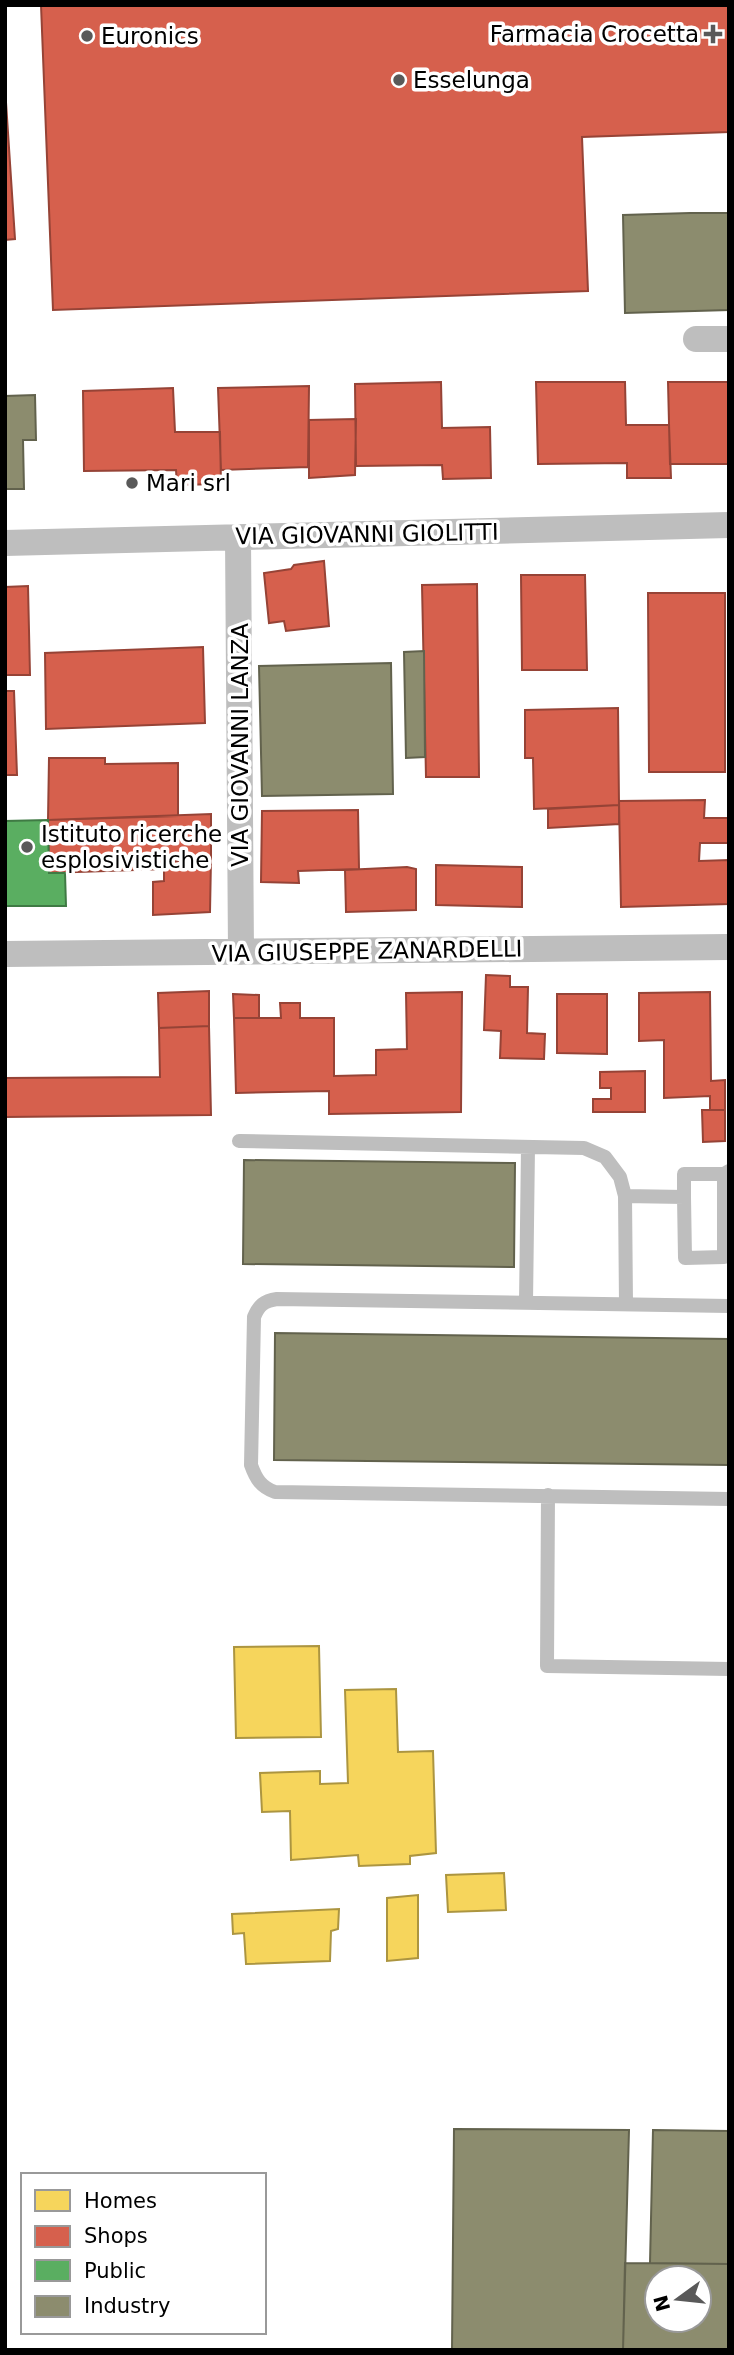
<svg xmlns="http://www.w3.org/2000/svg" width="734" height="2355" viewBox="0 0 734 2355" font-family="'DejaVu Sans',sans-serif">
<rect width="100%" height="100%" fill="#fff"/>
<!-- homes -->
<path fill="#f6d55c" stroke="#ac9540" stroke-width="2" d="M319,1646L321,1737L236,1738L234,1647Z
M396,1689L398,1752L433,1751L436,1853L410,1856V1864L359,1866L358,1855L291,1860L290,1811L262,1812L260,1773L320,1771V1784L348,1783L345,1690Z
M504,1873L506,1910L448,1912L446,1875Z
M418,1895V1958L387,1961V1898Z
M339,1909L338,1929L331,1931L330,1961L246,1964L244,1933L233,1934L232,1914Z"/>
<!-- shops -->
<path fill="#d6604d" stroke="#964336" stroke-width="2" d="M41,5H729V132L582,137L588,291L53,310Z
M5,87L15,239L5,240Z
M441,382L442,428L490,427L491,478L443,479L442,465L356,466L355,384Z
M536,382H625L626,425H669L671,478H627V463L538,464Z
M668,382H729V464H670Z
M309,386L308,467L221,470L218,388Z
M173,388L175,432H220L221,484L177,485L176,470L84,471L83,391Z
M356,419L355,475L309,478V420Z
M324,561L329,626L286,631L284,621L269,623L264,573L291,569L294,565Z
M521,575H585L587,670H522Z
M477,584L479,777H426L422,585Z
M28,586L30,675H5V587Z
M648,593H725V772H649Z
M203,647L205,723L46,729L45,653Z
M5,691H14L17,775H5Z
M618,708L619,805L534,809L533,758H525V710Z
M49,758H105V764L178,763V816L48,820Z
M705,800L704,818H729V843H700L699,861L729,860V904L621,907L619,801Z
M619,805V824L548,828V809Z
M358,810L359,869L298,871L299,883L261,882L262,811Z
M211,814V859L164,862V869L49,873L48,820Z
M211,859L210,912L153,915V882L164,881V862Z
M436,865L522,867V907L436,905Z
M407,867L416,869V910L346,912L345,870Z
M486,975L510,976V987H528L527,1033L545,1034L544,1059L500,1058L501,1031L484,1030Z
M209,991V1026L159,1028L158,993Z
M462,992L461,1112L329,1114V1091L236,1093L234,1018H281L280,1003H300V1018H334V1076L376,1075V1050L407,1049L406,993Z
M710,992L711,1081L725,1080V1110H710V1096L664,1098V1040L639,1041V993Z
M233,994L259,995V1018H234Z
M557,994H607V1054L557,1053Z
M209,1026L211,1115L5,1117V1078L160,1077L159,1028Z
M645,1071V1112H593V1099H611V1088H600V1072Z
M702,1110H725V1141L703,1142Z"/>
<!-- public -->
<path fill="#5aae61" stroke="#3f7a44" stroke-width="2" d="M48,820L49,873H65L66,906H5V821Z"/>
<!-- industry -->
<path fill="#8c8c6e" stroke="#62624d" stroke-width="2" fill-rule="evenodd" d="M690,213H729V310L625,313L623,215Z
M35,395L36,440H23L24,489H5V396Z
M424,651L425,757L406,758L404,652Z
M391,663L393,794L262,796L259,666Z
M244,1160L515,1163L514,1267L243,1264Z
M275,1333L729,1339V1465L274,1460Z
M454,2129L629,2130L623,2350H452Z
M653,2130L729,2131V2264L650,2263Z
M625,2263L729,2264V2350H623ZM657,2278H699V2320H657Z"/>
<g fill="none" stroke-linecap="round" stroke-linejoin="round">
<!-- lane -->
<path stroke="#bebebe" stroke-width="14" d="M239,1141L584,1148L605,1157L620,1177L625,1196L626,1304
M625,1196L684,1197L685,1258L724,1257V1174L729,1171
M684,1197V1174H724
M526,1303L528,1147
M729,1306L277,1299C264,1301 259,1305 254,1317L251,1465C256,1479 261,1487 275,1492L729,1499
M548,1495L547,1666L729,1669"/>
<!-- street -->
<path stroke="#bebebe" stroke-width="26" d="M696,339H729
M238,537L241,952
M5,543L729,525
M5,954L729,947"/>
</g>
<!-- markers -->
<g fill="#595959" stroke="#fff" stroke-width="2.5">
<path d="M709.5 23.5h7v7h7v7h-7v7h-7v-7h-7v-7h7z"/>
<circle cx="87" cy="36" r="7"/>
<circle cx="399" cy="80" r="7"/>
<circle cx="132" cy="483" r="7"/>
<circle cx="27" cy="847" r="7"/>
</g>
<g text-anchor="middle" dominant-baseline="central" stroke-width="7" stroke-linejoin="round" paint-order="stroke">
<!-- poi labels -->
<g font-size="23" fill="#000" stroke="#fff" text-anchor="start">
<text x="699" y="34" text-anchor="end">Farmacia Crocetta</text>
<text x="101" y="36">Euronics</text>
<text x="413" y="80">Esselunga</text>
<text x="146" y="483">Mari srl</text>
<text x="41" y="834">Istituto ricerche<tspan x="41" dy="26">esplosivistiche</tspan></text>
</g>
<!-- street labels -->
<g font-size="23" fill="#000" stroke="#fff">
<text transform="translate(367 534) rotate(-1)">VIA GIOVANNI GIOLITTI</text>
<text transform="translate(240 745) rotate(-90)">VIA GIOVANNI LANZA</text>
<text transform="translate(367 951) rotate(-1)">VIA GIUSEPPE ZANARDELLI</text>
</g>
</g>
<!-- border -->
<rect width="734" height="2355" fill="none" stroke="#000000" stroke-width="14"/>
<!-- legend -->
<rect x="21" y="2173" width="245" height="161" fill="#ffffff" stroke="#999999" stroke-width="2"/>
<rect x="35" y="2190" width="35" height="21" fill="#f6d55c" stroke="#999999" stroke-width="2"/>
<text x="84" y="2208" font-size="21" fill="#000000">Homes</text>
<rect x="35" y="2226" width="35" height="21" fill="#d6604d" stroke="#999999" stroke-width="2"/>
<text x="84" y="2243" font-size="21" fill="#000000">Shops</text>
<rect x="35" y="2260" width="35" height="21" fill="#5aae61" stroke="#999999" stroke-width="2"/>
<text x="84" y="2278" font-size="21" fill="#000000">Public</text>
<rect x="35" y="2296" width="35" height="21" fill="#8c8c6e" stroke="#999999" stroke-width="2"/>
<text x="84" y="2313" font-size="21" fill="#000000">Industry</text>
<!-- north arrow -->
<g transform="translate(678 2299) rotate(255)"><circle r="33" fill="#ffffff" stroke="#999999" stroke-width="2"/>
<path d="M0-5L12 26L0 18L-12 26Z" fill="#595959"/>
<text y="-10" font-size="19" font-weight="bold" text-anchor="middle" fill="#000000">N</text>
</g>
</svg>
